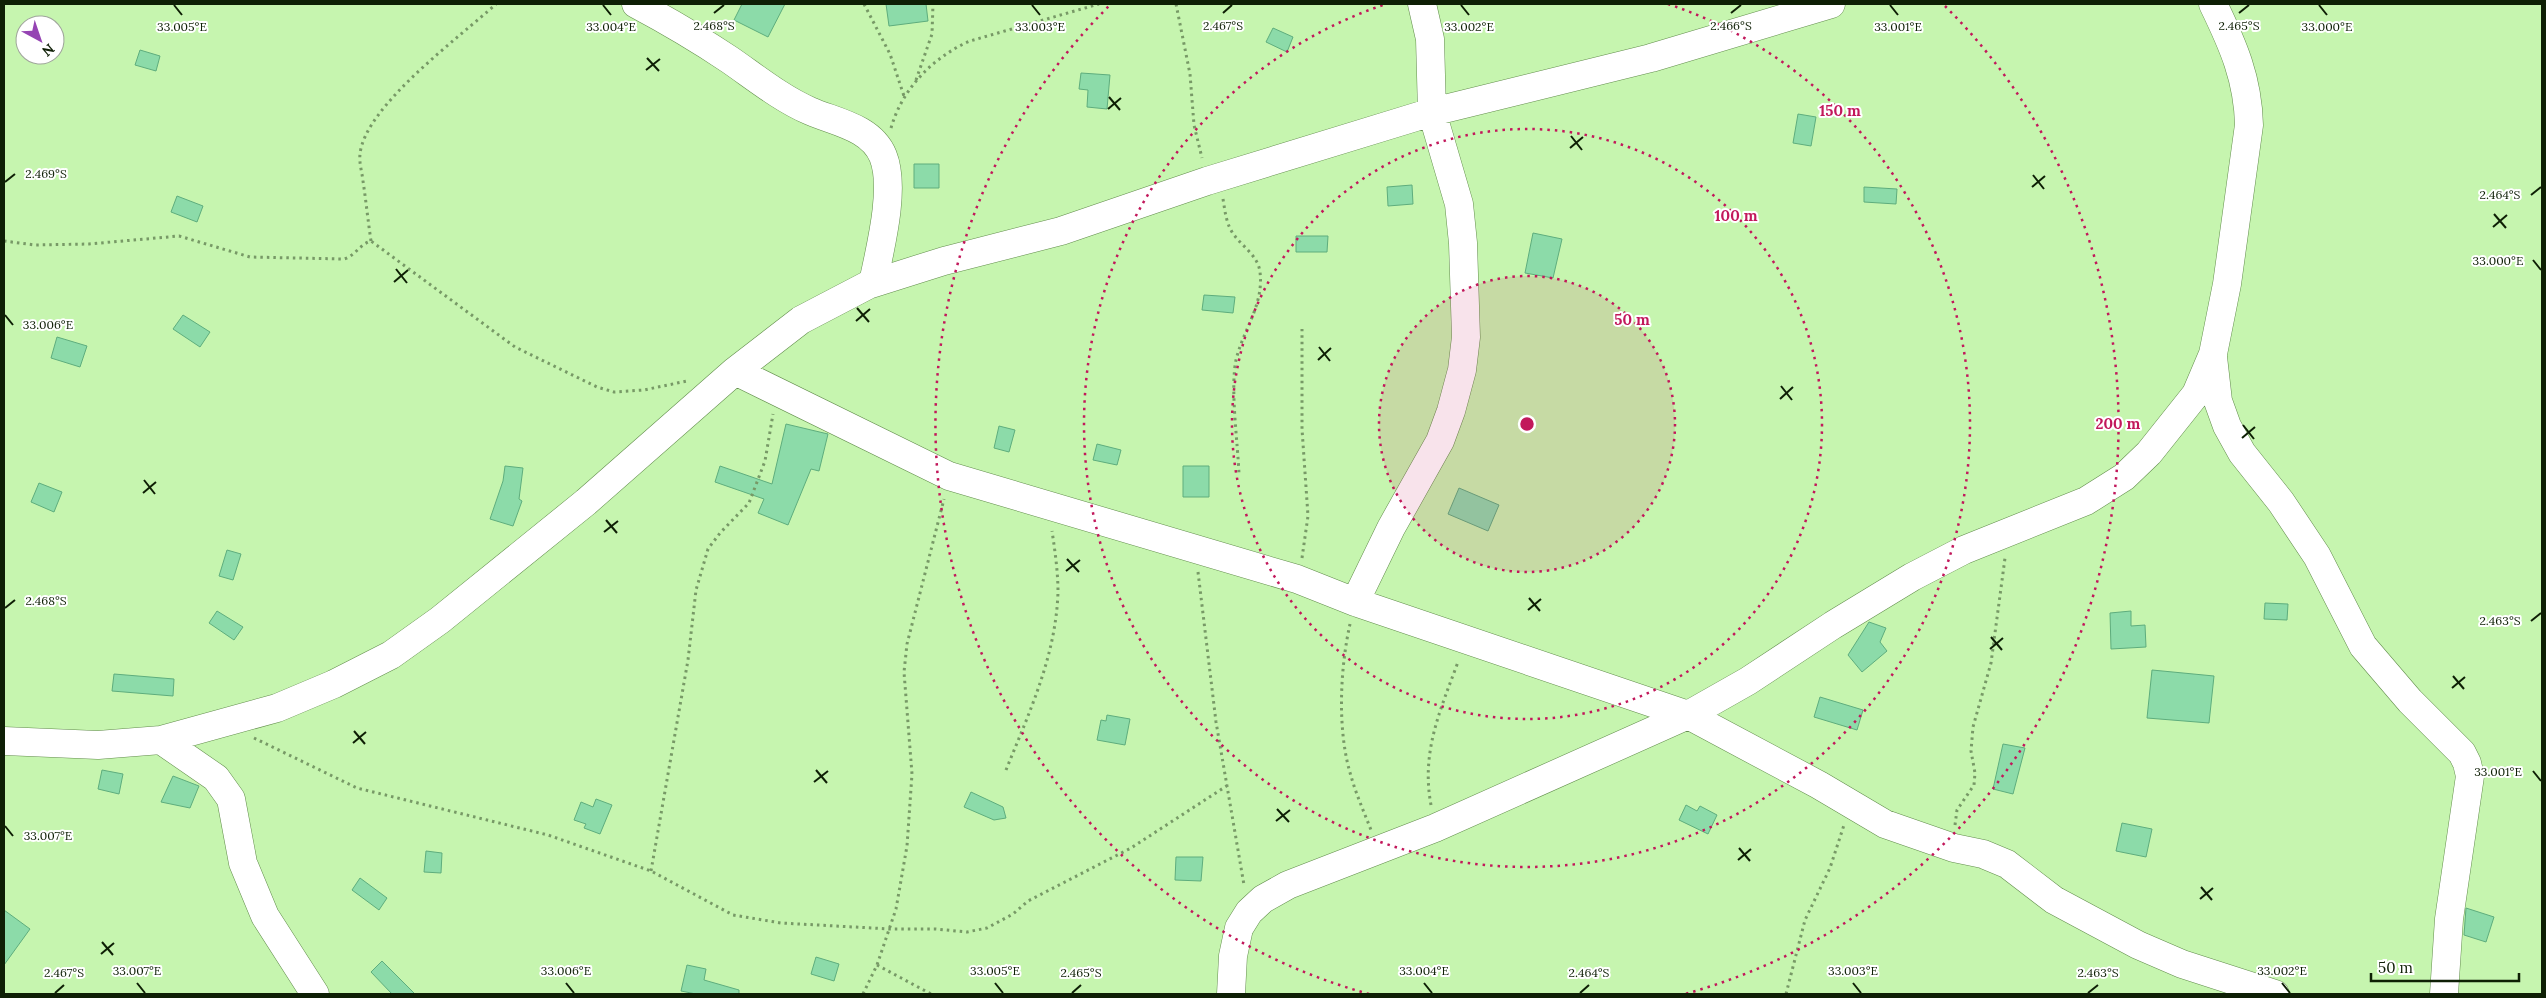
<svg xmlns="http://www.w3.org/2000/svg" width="2546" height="998" viewBox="0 0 2546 998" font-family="Lora,serif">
<rect width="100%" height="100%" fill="#c6f5af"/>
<!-- building -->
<path fill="#8cdba9" stroke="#5ead7d" d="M742,4H785L768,37L734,20Z
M886,4H926L928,21L889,26Z
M1273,28L1293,37L1287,52L1266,42Z
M140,50L160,56L156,71L135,65Z
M1081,73L1110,75L1107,109L1087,107L1088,90L1079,89Z
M1798,114L1816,117L1811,146L1793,143Z
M914,164H939V188H914Z
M1412,185L1413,204L1388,206L1387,187Z
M1864,187L1897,189L1896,204L1864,202Z
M177,196L203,206L197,222L171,212Z
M1533,233L1562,239L1553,278L1525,273Z
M1296,236H1328L1327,252H1296Z
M1204,295L1235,297L1233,313L1202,310Z
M183,315L210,332L200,347L173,329Z
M57,337L87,346L80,367L51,358Z
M786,424L828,434L819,471L811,469L788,525L758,513L764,499L715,482L720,466L772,484Z
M999,426L1015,430L1009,452L994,448Z
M1097,444L1121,450L1117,465L1093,460Z
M505,466L523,468L519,499L522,501L513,526L490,519L503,481Z
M1183,466H1209V497H1183Z
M39,483L62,492L54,512L31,502Z
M1459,488L1499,505L1488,531L1448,514Z
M227,550L241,554L233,580L219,576Z
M2265,603L2288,604L2287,620L2264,619Z
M217,611L243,627L234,640L209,623Z
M2131,611V626L2145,625L2146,647L2111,649L2110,613Z
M1869,622L1886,628L1880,642L1887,651L1862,672L1848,655Z
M2152,670L2214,676L2209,723L2147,718Z
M114,674L174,679L173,696L112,691Z
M1820,697L1863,710L1857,730L1814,717Z
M1107,715L1130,719L1125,745L1097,740L1101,720L1106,721Z
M2003,744L2025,748L2013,794L1993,789Z
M102,770L123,774L119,794L98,789Z
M173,776L199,786L190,808L161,802Z
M971,792L1003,807L1006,818L994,820L964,807Z
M596,799L612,805L600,834L584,828L586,824L574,820L581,802L593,807Z
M1686,805L1697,811L1700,806L1717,815L1708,834L1679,820Z
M2122,823L2152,829L2146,857L2116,851Z
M426,851L442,853L441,873L424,872Z
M1176,857H1203L1201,881L1175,880Z
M360,878L387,898L379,910L352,890Z
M2466,908L2494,917L2486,942L2464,935Z
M4,910L30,929L4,965Z
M816,957L839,964L834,981L811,974Z
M382,961L415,994H392L371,972Z
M687,965L706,969L704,980L739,990V994H696L681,991Z"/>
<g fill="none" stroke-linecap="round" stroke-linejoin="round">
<defs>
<path id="minor" d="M636,4C668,21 700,40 730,60C756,78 782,99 810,111C835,122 871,127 883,156C896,188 880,249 873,283
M2213,357L2218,401L2227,426L2242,453L2281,502L2317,556L2363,646L2410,701L2462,753L2467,763L2470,776L2449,919L2444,994
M735,371L949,476L1297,579L1355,602L1688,715L1819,785L1885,824L1954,848L1983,854L2007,864L2054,900L2138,945L2182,964L2275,994
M1355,602L1391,528L1440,441L1451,411L1462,370L1466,337L1463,243L1459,204L1432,112L1430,39L1422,4
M161,740L216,778L231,799L243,863L265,916L315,994
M4,741L98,745L161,740L277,708L334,684L391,655L440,620L586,502L735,371L801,320L868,285L944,261L1061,231L1207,181L1432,112L1651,58L1831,4
M1231,994L1233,956L1239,928L1249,912L1263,899L1288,885L1435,828L1688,715L1748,681L1833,625L1912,577L1964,550L2086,501L2124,477L2149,453L2196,394L2213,354L2227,284L2249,125C2248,79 2233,45 2213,4"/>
</defs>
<!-- minor casing -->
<use href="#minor" stroke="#628d4c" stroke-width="29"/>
<!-- path -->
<path stroke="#796" stroke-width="3" stroke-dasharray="2.5 4" stroke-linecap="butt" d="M864,4L890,54L904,96
M1176,4L1190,74L1194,125L1202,158
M916,80L932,34L933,4
M891,128C902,89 933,57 970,41L1099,4
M1223,199C1225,211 1226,222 1232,232C1241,246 1258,255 1260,272C1264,305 1243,330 1236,360C1230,389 1238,444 1239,475
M4,241L35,245L89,244L179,236L250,257L344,259C355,256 360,244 371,241L515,347L597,387L614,392L644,390L687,381
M371,241C368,221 366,201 363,181C362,172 359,163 360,154C365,106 460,37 496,4
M1302,558L1308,516L1302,429V329
M1198,572L1216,722L1244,885
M1350,624C1340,669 1337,731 1351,776C1356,794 1364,812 1371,830
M254,738L357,788L548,835L651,871L733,915L781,923L890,929H936L967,932L987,928L1013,914L1028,901L1131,848L1228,785
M1006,770C1029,713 1056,656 1058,592C1058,572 1055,551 1052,531
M1431,805C1421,752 1440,711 1458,662
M1955,825L1957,810L1974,785L1975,773L1971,751L1973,727L1991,663L2005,558
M651,871L688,660L696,590L708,549L720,533L749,503L765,461L773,414
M877,965L931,994
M863,994L877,965L896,909L907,846L912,774L904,672L907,644L944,499
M1786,994L1805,920L1830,868L1844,825"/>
<!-- minor -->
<use href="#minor" stroke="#fff" stroke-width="28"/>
</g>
<!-- ticks -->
<path fill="none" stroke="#0e1f05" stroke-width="2" d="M174,5L182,15M603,5L611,15M1032,5L1040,15M1461,5L1469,15M1890,5L1898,15M2319,5L2327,15M714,13L724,5M1223,13L1232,5M1731,13L1741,5M2239,13L2249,5M647,58L659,71M646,70L660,59M1109,97L1120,110M1108,109L1121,98M1571,136L1582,150M1570,148L1583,137M2033,175L2044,189M5,182L15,174M2032,187L2045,176M2531,195L2541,187M2494,214L2506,228M2493,227L2507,215M2533,260L2541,270M396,269L407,283M394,282L408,270M857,308L869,322M5,315L13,325M856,321L870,309M1319,347L1330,361M1318,360L1331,348M1781,386L1792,400M1780,399L1793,387M2243,425L2254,439M2242,438L2255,427M144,480L155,494M143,493L156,482M606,520L617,533M604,532L618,521M1067,559L1079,572M1066,571L1080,560M1529,598L1540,611M5,608L15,600M1528,610L1541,599M2531,621L2541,613M1991,637L2002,650M1990,649L2003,638M2453,676L2464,689M2452,688L2465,677M354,731L365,744M353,743L366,732M816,770L827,783M2533,771L2541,781M814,782L828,771M1277,809L1289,822M1276,821L1290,810M5,826L13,836M1739,848L1750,861M1738,860L1751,849M2201,887L2212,900M2200,899L2213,888M102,942L113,955M101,954L114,943M137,983L145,993M566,983L574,993M995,983L1003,993M1424,983L1432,993M1853,983L1861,993M2282,983L2290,993M55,993L64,985M1072,993L1081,985M1580,993L1589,985M2088,993L2098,985"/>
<!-- distance rings -->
<circle cx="1527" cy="424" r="148" fill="#c2185b" fill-opacity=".12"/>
<g fill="none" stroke="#c2185b" stroke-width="2.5" stroke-dasharray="2.5 5">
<circle cx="1527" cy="424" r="148"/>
<circle cx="1527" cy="424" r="295"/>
<path d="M1668 4A443 443 0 1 1 1386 4"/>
<path d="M1369 994A591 591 0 0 1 1109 6M1945 6A591 591 0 0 1 1685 994"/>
</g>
<g font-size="12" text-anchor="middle" fill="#0e1f05" stroke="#fff" stroke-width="4" stroke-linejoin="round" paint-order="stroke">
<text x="1223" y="30">2.467°S</text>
<text x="714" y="30">2.468°S</text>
<text x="1731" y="30">2.466°S</text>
<text x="2239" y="30">2.465°S</text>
<text x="2327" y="31">33.000°E</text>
<text x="182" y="31">33.005°E</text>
<text x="611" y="31">33.004°E</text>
<text x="1040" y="31">33.003°E</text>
<text x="1469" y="31">33.002°E</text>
<text x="1898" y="31">33.001°E</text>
<text x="46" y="178">2.469°S</text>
<text x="2500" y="199">2.464°S</text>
<text x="2498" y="265">33.000°E</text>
<text x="48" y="329">33.006°E</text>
<text x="46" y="605">2.468°S</text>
<text x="2500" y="625">2.463°S</text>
<text x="2498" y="776">33.001°E</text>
<text x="48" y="840">33.007°E</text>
<text x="137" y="975">33.007°E</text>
<text x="566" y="975">33.006°E</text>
<text x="995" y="975">33.005°E</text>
<text x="1424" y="975">33.004°E</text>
<text x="1853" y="975">33.003°E</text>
<text x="2282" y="975">33.002°E</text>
<text x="64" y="977">2.467°S</text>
<text x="1081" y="977">2.465°S</text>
<text x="1589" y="977">2.464°S</text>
<text x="2098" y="977">2.463°S</text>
</g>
<circle cx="1527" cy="424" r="8" fill="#c2185b" stroke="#fff" stroke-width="2.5"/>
<g font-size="15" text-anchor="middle" font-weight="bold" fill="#c2185b" stroke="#fff" stroke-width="4" stroke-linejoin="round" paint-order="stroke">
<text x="1840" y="116">150 m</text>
<text x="1736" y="221">100 m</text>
<text x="1632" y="325">50 m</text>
<text x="2118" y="429">200 m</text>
</g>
<!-- border -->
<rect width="2546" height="998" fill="none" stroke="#0e1f05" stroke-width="10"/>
<!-- north arrow -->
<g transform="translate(40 40) rotate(140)"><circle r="24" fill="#ffffff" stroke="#9fa59b"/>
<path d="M0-4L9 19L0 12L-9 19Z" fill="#9544b3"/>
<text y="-8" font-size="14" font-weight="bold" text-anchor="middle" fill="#0e1f05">N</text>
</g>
<!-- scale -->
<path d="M2371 973v8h148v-8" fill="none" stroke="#0e1f05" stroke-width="2.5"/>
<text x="2378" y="973" font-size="15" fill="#0e1f05" stroke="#ffffff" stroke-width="4" paint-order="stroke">50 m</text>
</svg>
